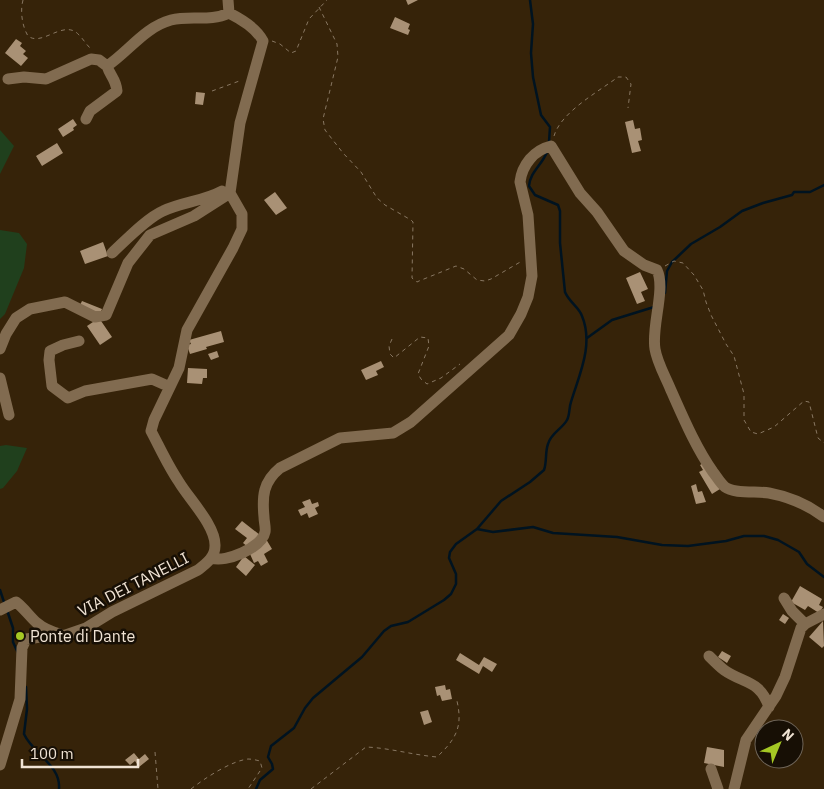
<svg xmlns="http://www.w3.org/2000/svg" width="824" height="789" viewBox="0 0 824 789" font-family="'IBM Plex Sans',sans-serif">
<rect width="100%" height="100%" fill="#362309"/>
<!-- green -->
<path fill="#20401d" d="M0,130L14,146L0,174Z
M0,230L19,233L27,244L24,268L5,314L0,319Z
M6,445L27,448L17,471L3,488L0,489V446Z"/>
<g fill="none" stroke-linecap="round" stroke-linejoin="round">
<!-- stream -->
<path stroke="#001320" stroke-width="2.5" d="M530,0L533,24L531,53L533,77L541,115L550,127L549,142
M665,293L667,271L672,262L691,244L720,227L742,211L763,203L792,195L794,192H810L824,185
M587,338L612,320L654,307
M477,529L493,532L533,527L553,533L617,537L662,545L688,546L726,541L744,536H764L778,540L799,552L807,564L824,577
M0,590L5,605
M7,610L13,628V642L18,653
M26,687L27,709L24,734C33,754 61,765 59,789
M256,789L260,780L273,769L272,764L268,757L271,746L294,728L305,708L313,698L362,657L384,631L391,626L408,622L444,600L451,594L456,584V574L449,558L450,552L456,544L477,529L501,501L530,482L544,470C547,462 545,452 548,444C551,433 562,429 567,420C570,415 569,407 571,402C579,375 594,345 582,316C579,307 569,302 565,292L560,243V211L558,205L535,195L529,186C530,172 542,165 547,152"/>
</g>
<!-- building -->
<path fill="#a99175" d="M406,0H418L408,5Z
M395,17L410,24L408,29L410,30L408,35L390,28Z
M16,39L22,43L20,46L26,51L23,54L28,58L21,66L5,53Z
M196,92L205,93L203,105L195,104Z
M73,119L77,125L73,128L74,130L63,137L58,129Z
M633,120L635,129L640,128L642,140L638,141L641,151L632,153L625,122Z
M57,143L63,153L42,166L36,156Z
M275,192L287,208L276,215L264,200Z
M103,242L108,256L85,264L80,251Z
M640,272L648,289L641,292L645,301L637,304L626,278Z
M82,301L102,309L100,315L79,307Z
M99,318L112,337L100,345L87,326Z
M221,331L224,342L206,347L207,349L190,354L187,345L191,344L189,340Z
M217,351L219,357L211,360L208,354Z
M381,361L384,367L376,371L378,375L366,380L361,370Z
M188,368L207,369V378H203L202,384L187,383Z
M705,462L720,489L712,494L699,472L703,470L700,465Z
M696,484L698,492L702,491L706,502L696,504L691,486Z
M310,499L312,504L318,502L319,506L315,508L318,514L309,518L307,513L301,516L298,510L305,507L302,502Z
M242,521L260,535L248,547L243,543L247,538L235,529Z
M266,539L272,549L264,554L268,562L261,566L258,561L254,563L250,554Z
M244,556L255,565L246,576L236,567Z
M800,586L822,599L819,605L823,607L819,613L808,606L805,610L791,602Z
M783,614L789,618L785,624L779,620Z
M823,621L824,646L822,648L809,637Z
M722,651L731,656L727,663L718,657Z
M460,653L479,665L484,657L497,664L492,672L483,666L479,674L456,660Z
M445,685L446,690L450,689L452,699L442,701L440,695L437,696L435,687Z
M428,710L432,722L424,725L420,712Z
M707,747L724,750V767L704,763Z
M134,753L139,759L145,754L149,759L139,767L135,761L130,765L125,760Z"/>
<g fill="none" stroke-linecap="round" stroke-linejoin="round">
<!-- path -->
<path stroke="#887762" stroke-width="1" stroke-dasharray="4 4" stroke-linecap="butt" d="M23,0C20,11 22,26 28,36C41,46 59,24 74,31C80,34 85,43 90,48
M319,7L337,44L338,57L323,119L325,130L343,153L361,172L377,198L385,205L411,220L413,222L412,278L417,282L419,281L456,266L464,269L477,280L485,281L491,279L522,261
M272,41L280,44L291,53L296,51L309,19L327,0
M212,91L242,80
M554,136C561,112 598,92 618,77H626L631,84L628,108
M665,266L674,261L683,263L694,275L703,290L706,302L711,315L726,344L734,356L744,394V420L751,432L758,434L774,427L804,401L809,402L818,438L824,443
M392,339L389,346L390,354L394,358L420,337L428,338L429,346L418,374L421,379L427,384L441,378L460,364
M155,752L158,789
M191,789C205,778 231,761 248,759C252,759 256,760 260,761L262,768L248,789
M311,789L366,747C390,748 413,755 437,757C456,739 463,727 457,701"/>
<!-- minor -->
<path stroke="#816b50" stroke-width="11" d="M228,0L229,13
M107,66C129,51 145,27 171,20C190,15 210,22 229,13
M8,79L24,77L46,79L91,59L99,60L107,66C110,76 116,79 117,91L90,111L86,119
M112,253C126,240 147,218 163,211C182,202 204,201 222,191
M79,341L63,345L50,351L49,360L52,386L68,398L85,391L152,379L170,387
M0,349L6,334L16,318L30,309L65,302L95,317L106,315L128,263L150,235L194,216L230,193
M0,378L9,415
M212,558C225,563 262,548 265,532C266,528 264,522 264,517C262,496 263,482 280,468L340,438L393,433L411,422L509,335L521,314L528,297L532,276L528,215L520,182C522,165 534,150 551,146L580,193L597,212L624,251L644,265L657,270C666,289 651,327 655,349C657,362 665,376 670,388C683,417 695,446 713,472C717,477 720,483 725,487C734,494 757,491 769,493C790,497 807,504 824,517
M784,598L792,611L805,624
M0,610L16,602C24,608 30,617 37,623C44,629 52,632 60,634
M709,656C714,661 719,666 724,670C744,684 760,680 769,707
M0,765L20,699L22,648L26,639L41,637L57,638L86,628L112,612L198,570C207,563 215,557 215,546C216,526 189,499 179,482C168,466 160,448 151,431L154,420L179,368L187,330L233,248L242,229V214L230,193L240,123L263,41C257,29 241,19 229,13
M711,769L718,789
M734,789L746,740L776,696L785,677L801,628L805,624L824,614"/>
</g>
<!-- markers -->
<circle fill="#a5c824" stroke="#170f05" stroke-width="2" cx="20" cy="636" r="5"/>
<g text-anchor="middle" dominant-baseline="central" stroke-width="5" stroke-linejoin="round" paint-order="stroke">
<!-- street labels -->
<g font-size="16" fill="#f0e3d4" stroke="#170f05">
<text transform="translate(133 584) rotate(-27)">VIA DEI TANELLI</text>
</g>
<!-- poi labels -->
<g font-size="16" fill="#f0e3d4" stroke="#170f05" text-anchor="start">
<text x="30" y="636">Ponte di Dante</text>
</g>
</g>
<!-- north arrow -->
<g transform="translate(779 744) rotate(44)"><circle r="24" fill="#170f05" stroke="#6e6458"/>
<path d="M0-4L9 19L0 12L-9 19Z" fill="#a5c824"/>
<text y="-8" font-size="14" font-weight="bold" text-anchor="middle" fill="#f0e3d4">N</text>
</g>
<!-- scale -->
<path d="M22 759v8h116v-8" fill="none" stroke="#f0e3d4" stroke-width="2.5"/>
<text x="30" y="759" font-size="15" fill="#f0e3d4" stroke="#170f05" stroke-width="4" paint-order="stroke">100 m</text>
</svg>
